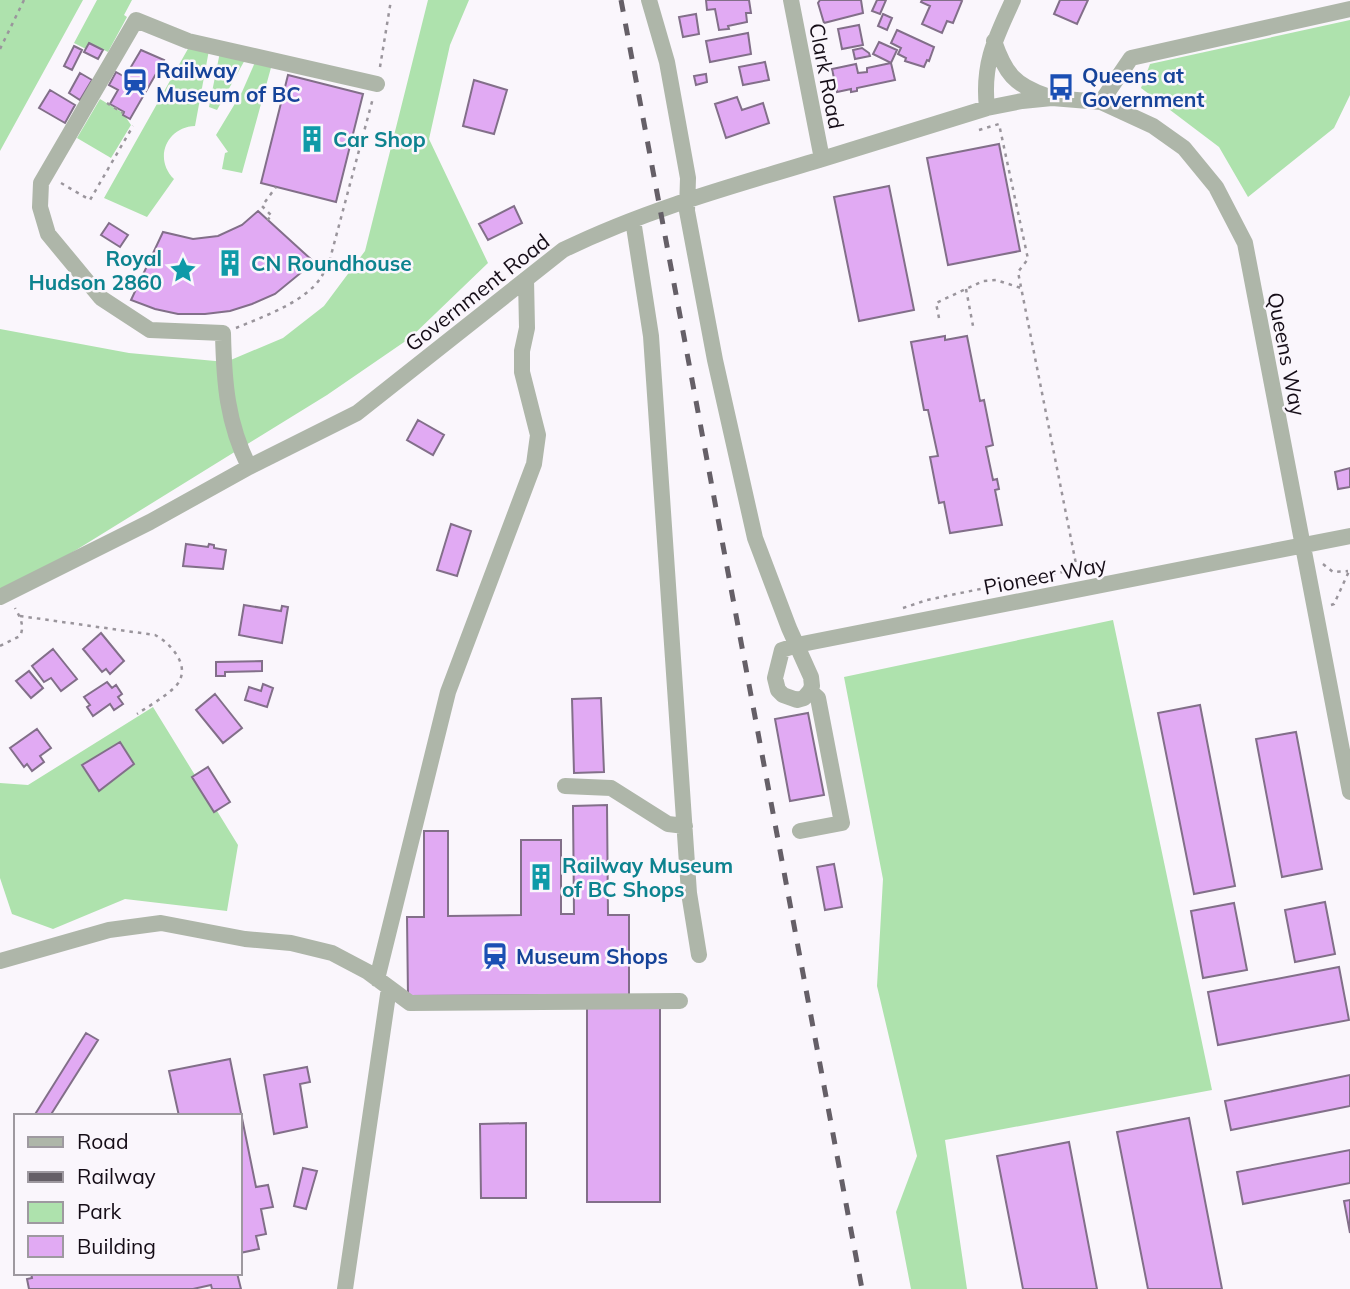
<svg xmlns="http://www.w3.org/2000/svg" width="1350" height="1289" viewBox="0 0 1350 1289" font-family="Mulish,sans-serif">
<rect width="100%" height="100%" fill="#faf6fc"/>
<!-- green -->
<path fill="#aee2ad" d="M0,0H83L0,151Z
M97,0H132L124,15L127,17L108,52L89,43L86,49L74,43Z
M428,0H469L450,45L429,139L488,263L410,338L327,395L0,597V329L129,353L226,362L283,338L324,306L365,251Z
M1350,20V95L1334,128L1248,197L1219,147L1141,88L1150,64Z
M189,47L209,50L195,126C167,127 153,158 174,179L147,217L104,198Z
M220,52L246,58L217,110L209,107Z
M256,60L272,64L242,173L222,169L225,153L228,152L216,135L242,92Z
M100,99L123,113L131,125L111,158L77,138Z
M1113,620L1212,1090L945,1140L967,1289H911L896,1212L917,1156L877,986L883,879L844,677Z
M153,707L238,845L227,911L125,899L53,929L12,914L0,878V783L28,785Z"/>
<!-- building -->
<path fill="#e1aaf3" stroke="#826f89" stroke-width="2" d="M706,0H749L751,13H746L747,22L728,26L729,29L719,30L715,9L707,10Z
M820,0H861L863,13L824,23L818,3Z
M877,0H886L880,14L872,11Z
M922,0H960L962,1L953,23L947,21L942,33L922,24L930,6L921,2Z
M1060,0H1088L1077,24L1054,14Z
M696,14L699,34L683,37L679,17Z
M883,14L892,18L887,30L878,26Z
M859,25L863,45L842,49L838,29Z
M897,30L934,47L929,61L927,60L924,67L905,61L906,58L898,54L901,48L891,43Z
M748,33L751,54L710,62L706,41Z
M879,42L897,50L891,63L873,54Z
M89,43L103,50L98,59L84,52Z
M74,46L82,50L72,70L64,66Z
M862,48L869,53L870,56L855,59L853,50Z
M141,50L164,60L130,119L123,115L124,112L110,104L118,90L109,85L116,72L125,77Z
M765,62L769,80L743,85L739,67Z
M891,63L895,80L857,88V91L851,92V89L837,92L832,69L856,64L858,73L867,72V68Z
M80,73L92,80L80,100L69,93Z
M706,74L707,82L696,85L694,76Z
M288,75L363,94L336,202L261,183Z
M474,80L507,90L494,134L463,126Z
M50,90L75,105L65,123L39,108Z
M737,97L742,110L763,103L769,123L726,138L715,104Z
M999,144L1020,251L948,265L927,158Z
M889,186L914,310L859,321L834,197Z
M514,206L522,223L488,240L479,224Z
M258,211L314,262L275,294L252,304L230,311L205,314H178L155,309L131,300L163,232L193,239L218,236L242,225Z
M109,223L128,235L120,247L101,235Z
M945,336V340L967,336L980,401L984,400L993,445L986,447L993,480L997,479L999,489L995,490L1002,525L950,533L944,502L939,503L930,457L938,456L928,410H924L911,342Z
M418,420L444,435L433,455L407,440Z
M1350,468V487L1338,489L1335,472Z
M451,524L471,531L457,576L437,570Z
M186,544L208,547L209,544L214,545V548L226,550L223,569L183,566Z
M244,605L281,611L282,606L288,607L282,643L239,635Z
M101,633L124,661L110,674L106,669L102,672L83,649Z
M53,649L77,679L61,691L51,678L44,682L32,666Z
M262,661V671L225,672V676H216V662Z
M29,671L43,688L31,698L16,681Z
M107,682L112,688L116,685L122,694L118,697L123,704L114,710L110,704L93,716L87,707L90,705L84,697Z
M263,684L273,688L267,707L245,700L249,687L261,691Z
M215,694L242,728L223,743L196,710Z
M601,698L604,772L574,773L572,699Z
M1200,705L1235,886L1194,894L1158,713Z
M808,713L824,795L790,801L775,719Z
M37,729L51,748L40,756L44,762L32,771L27,764L24,767L10,748Z
M1296,732L1322,869L1282,877L1256,739Z
M120,742L134,764L99,791L82,765Z
M208,767L230,802L214,812L192,777Z
M607,805L608,915H629V995L408,996L407,917H424V831H448V916L521,915V840H561V914H574L573,806Z
M834,864L842,907L825,910L817,867Z
M1325,902L1335,954L1295,962L1285,910Z
M1234,903L1247,970L1203,978L1191,911Z
M1339,967L1349,1020L1218,1045L1208,992Z
M587,1008H660V1202H587Z
M86,1033L98,1040L50,1116H34Z
M230,1059L256,1187L268,1185L273,1207L261,1209L266,1234L256,1236L259,1249L240,1253V1116H179L169,1071Z
M307,1067L310,1082L300,1084L307,1127L274,1134L264,1075Z
M1350,1075V1106L1231,1130L1225,1101Z
M1189,1118L1222,1289H1148L1117,1132Z
M526,1123V1198H481L480,1124Z
M1069,1142L1097,1289H1023L997,1156Z
M1350,1150V1183L1243,1204L1237,1172Z
M303,1168L317,1171L306,1209L294,1206Z
M1350,1200V1233L1344,1201Z
M31,1273H237L241,1289H212L211,1285L193,1289H29L27,1279L32,1278Z"/>
<g fill="none" stroke-linecap="round" stroke-linejoin="round">
<!-- path -->
<path stroke="#9a959c" stroke-width="2.5" stroke-dasharray="3.5 5" stroke-linecap="butt" d="M0,49L24,0
M380,67L391,0
M107,103L123,113
M979,130L999,124L1028,259L1018,272L1077,569
M61,183L90,200L133,126
M267,220L272,216L262,206L276,187
M966,289L973,326
M939,318L936,303L983,281L996,280L1021,288
M236,328C262,317 303,303 320,279C324,273 327,265 330,259L373,98
M1323,564L1333,572L1348,571
M1331,605L1334,604L1350,569
M903,608L927,600L1077,569H1083L1084,572
M20,616L155,635C172,644 194,669 174,688C163,698 149,706 137,714
M0,646L20,636C25,626 20,617 15,608"/>
<!-- minor -->
<path stroke="#aeb6a9" stroke-width="16" d="M649,0L667,62L688,178L687,211L715,360L755,538L789,628L811,677L812,686L810,691L804,698L797,700L783,695L778,690L775,678L782,650L797,645L1350,536
M791,0L822,159
M994,41C1005,73 1014,85 1047,96
M1101,102L1131,58L1350,9
M987,108C982,64 995,39 1013,0
M633,220L651,336L689,893L699,955
M249,467C227,422 224,383 223,333L150,330L101,298L48,234L40,207L41,183L136,20L188,41L377,84
M0,597L150,522L249,467L357,413L563,250C645,210 732,186 819,160C875,143 931,125 987,108L1022,101L1052,98L1101,102L1153,126L1184,148L1216,187L1245,243L1350,792
M565,786L611,788L668,824L685,826
M800,831L842,823L818,698L810,691
M0,961L109,930L161,923L245,939L291,943L332,953L368,972L410,1003L680,1001
M377,979L448,692L534,464L538,435L522,372V351L527,328L526,279
M345,1289L389,988"/>
<!-- rail -->
<path stroke="#655f67" stroke-width="5" stroke-dasharray="12 12" stroke-linecap="butt" d="M621,0L862,1289"/>
</g>
<!-- icons -->
<defs>
<symbol id="station-bare" viewBox="-9 -9 18 18"><path d="M-3-6H3Q5-6 5-4V2Q5 4 3 4L4.5 6H3L1.5 4h-3L-3 6H-4.5L-3 4Q-5 4-5 2V-4Q-5-6-3-6ZM-3.5-4v3h7v-3ZM-3.5 1v1.5H-2V1ZM2 1v1.5H3.5V1Z" fill="#1a4fb4" stroke="#faf6fc" stroke-width="2.5" paint-order="stroke"/></symbol>
<symbol id="bus-bare" viewBox="-9 -9 18 18"><path d="M-5-6H5V4H4V6H2V4H-2V6H-4V4H-5ZM-3.5-4V0h7V-4ZM-3.5 1.2v1.5H-2V1.2ZM2 1.2v1.5H3.5V1.2Z" fill="#1a4fb4" stroke="#faf6fc" stroke-width="2.5" paint-order="stroke"/></symbol>
<symbol id="building-bare" viewBox="-9 -9 18 18"><path d="M-4-6H4V6H1V3H-1V6H-4ZM-2.5-4.3h1.7v1.8h-1.7ZM.8-4.3h1.7v1.8H.8ZM-2.5-1h1.7V.8h-1.7ZM.8-1h1.7V.8H.8Z" fill="#0f9aa8" stroke="#faf6fc" stroke-width="2.5" paint-order="stroke"/></symbol>
<symbol id="sight-bare" viewBox="-9 -9 18 18"><path d="M0-6L1.8-2.2L6-1.7L2.9 1.2L3.7 5.4L0 3.3L-3.7 5.4L-2.9 1.2L-6-1.7L-1.8-2.2Z" fill="#0f9aa8" stroke="#faf6fc" stroke-width="2.5" paint-order="stroke"/></symbol>
</defs>
<g fill-rule="evenodd">
<use href="#station-bare" x="116" y="63" width="38" height="38"/>
<use href="#bus-bare" x="1042" y="68" width="38" height="38"/>
<use href="#building-bare" x="293" y="120" width="38" height="38"/>
<use href="#building-bare" x="211" y="244" width="38" height="38"/>
<use href="#sight-bare" x="164" y="251" width="38" height="38"/>
<use href="#building-bare" x="522" y="858" width="38" height="38"/>
<use href="#station-bare" x="476" y="937" width="38" height="38"/>
</g>
<g text-anchor="middle" dominant-baseline="central" stroke-width="5" stroke-linejoin="round" paint-order="stroke">
<!-- transit labels -->
<g font-size="21" font-weight="bold" fill="#164399" stroke="#faf6fc" text-anchor="start">
<text x="156" y="70">Railway<tspan x="156" dy="24">Museum of BC</tspan></text>
<text x="1082" y="75">Queens at<tspan x="1082" dy="24">Government</tspan></text>
<text x="516" y="956">Museum Shops</text>
</g>
<!-- street labels -->
<g font-size="21" fill="#150d17" stroke="#faf6fc">
<text transform="translate(827 76) rotate(79)">Clark Road</text>
<text transform="translate(477 292) rotate(-38)">Government Road</text>
<text transform="translate(1287 354) rotate(79)">Queens Way</text>
<text transform="translate(1045 575) rotate(-11)">Pioneer Way</text>
</g>
<!-- culture labels -->
<g font-size="21" font-weight="bold" fill="#0d838f" stroke="#faf6fc" text-anchor="start">
<text x="333" y="139">Car Shop</text>
<text x="162" y="258" text-anchor="end">Royal<tspan x="162" dy="24">Hudson 2860</tspan></text>
<text x="251" y="263">CN Roundhouse</text>
<text x="562" y="865">Railway Museum<tspan x="562" dy="24">of BC Shops</tspan></text>
</g>
</g>
<!-- legend -->
<rect x="14" y="1114" width="228" height="161" fill="#faf6fc" stroke="#9e99a0" stroke-width="2"/>
<rect x="28" y="1137" width="35" height="10" fill="#aeb6a9" stroke="#9e99a0" stroke-width="2"/>
<text x="77" y="1149" font-size="21" fill="#150d17">Road</text>
<rect x="28" y="1172" width="35" height="10" fill="#655f67" stroke="#9e99a0" stroke-width="2"/>
<text x="77" y="1184" font-size="21" fill="#150d17">Railway</text>
<rect x="28" y="1202" width="35" height="21" fill="#aee2ad" stroke="#9e99a0" stroke-width="2"/>
<text x="77" y="1219" font-size="21" fill="#150d17">Park</text>
<rect x="28" y="1236" width="35" height="21" fill="#e1aaf3" stroke="#9e99a0" stroke-width="2"/>
<text x="77" y="1254" font-size="21" fill="#150d17">Building</text>
</svg>
